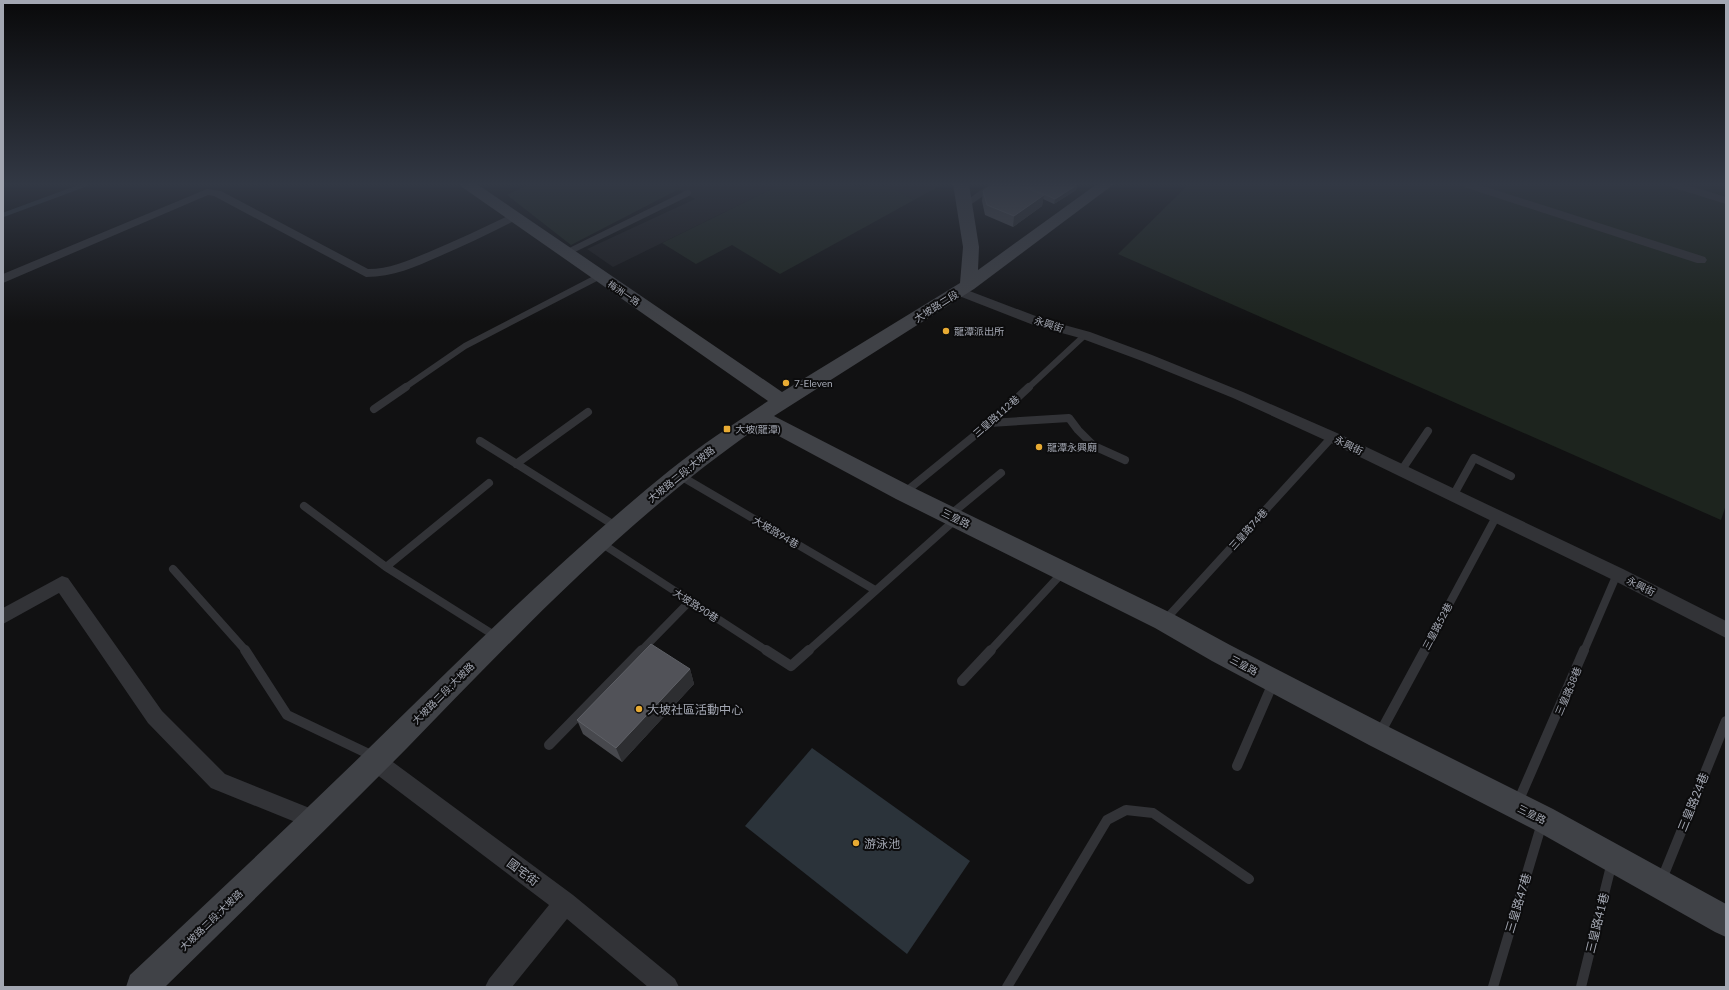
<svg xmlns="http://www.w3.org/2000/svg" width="1729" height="990" viewBox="0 0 1729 990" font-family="Lato,'Noto Sans TC',sans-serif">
<rect width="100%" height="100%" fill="#111112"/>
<!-- built -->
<path fill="#1d1d1f" d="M670,184H782L613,267L587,249L695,199Z
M881,184H943L914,200Z"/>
<!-- green -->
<path fill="#1d241e" d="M530,184H670L679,189L571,245L507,195Z
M782,184H852L860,188C880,178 896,191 914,200L780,274L732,245L696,264L662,243Z
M1189,184H1726V505L1721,520L1118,254Z"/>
<!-- water -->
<path fill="#2b333a" d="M812,748L970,861L907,954L745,826Z"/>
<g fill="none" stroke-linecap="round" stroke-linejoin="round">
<!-- stream -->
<path stroke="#2b333a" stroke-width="4.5" d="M3,215L87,184"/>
<!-- lane-far2 -->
<path stroke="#323337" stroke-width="6" d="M965,205L995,184
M566,253L688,193
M404,388L465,346L600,276
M1028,388L1085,335"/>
<!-- lane-far1 -->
<path stroke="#323337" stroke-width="8" d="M374,409L406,387
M990,423L1069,418L1078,430L1094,446L1125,460
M480,441L617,527
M516,464L588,412
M1401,471L1428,431
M679,475L875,590
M904,493L990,423L1029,387
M1453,496L1474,458L1511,476
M304,506L386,567L497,637
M950,515L1001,473
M601,543L767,651
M386,567L489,483
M173,569L246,651
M1165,620L1332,437
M641,651L690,601
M808,651L956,519
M990,651L1064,571
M1424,651L1496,517
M1584,651L1617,574"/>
<!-- lane -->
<path stroke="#323337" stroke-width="10" d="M245,650L287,715L373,756
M766,650L791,666L809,650
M962,681L991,650
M1380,733L1425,650
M549,745L642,650
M1237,766L1273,683
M1518,802L1584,650
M1662,879L1726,721
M1007,987L1107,820L1126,810L1153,813L1249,879
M1493,987L1542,823
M1581,987L1612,862"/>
<!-- street -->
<path fill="#323337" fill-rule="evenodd" d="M1460,184H1477L1705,257L1707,260L1705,263H1697L1461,186Z
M1667,184H1684L1726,197V204L1668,186Z
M207,189L221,191L368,269C391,269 409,260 429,252C457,240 483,228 510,215H518L520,217L518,219C492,232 466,245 440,256C415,267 393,277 366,277L214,196L208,195L3,283V274Z
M959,287L1046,320L1090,332L1152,355L1243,392L1337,433L1623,569L1726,621V638L1611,579L1327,441L1233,398L1142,361L1080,338L1036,326L954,294L953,291L954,288Z
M62,576L68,578L162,711L225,774L322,813L326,820L322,827L315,830L211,788L148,723L59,593L3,624V608Z
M375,752L382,754L573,895L675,979L679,987H648L567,919L512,987H485L489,979L549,905L368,768L365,761L368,754Z"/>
<!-- secondary -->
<path fill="#404247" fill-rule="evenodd" d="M460,184H477L782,392L960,283L963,247L953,184H969L979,247L978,270L1097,184H1114L974,289L774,416L912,487L1173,614L1230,645L1389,727L1553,809L1726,904V937L1715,932L1533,829L1369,745L1212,661L1155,628L896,499L760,426C629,516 519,633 408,747C328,828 246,907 165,987H126L130,975C210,900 290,825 368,749C466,653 563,557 670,470C701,445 735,423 768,401L462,187Z"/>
</g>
<!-- wall -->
<path fill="#47484d" d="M993,184H1075L1077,185L1076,190L1054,204L1043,199L1042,206L1013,227L985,215L982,201L983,191Z
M690,669L694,684L622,762L583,734L577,720Z"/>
<!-- shaded-wall -->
<path fill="#2d2e31" d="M1077,185L1076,190L1054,204L1055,199Z
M1044,195L1042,206L1013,227L1014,216Z
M690,669L694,684L622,762L616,748Z"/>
<!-- building -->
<path fill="#515258" stroke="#5e6066" d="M993,184H1016L1044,195L1014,216L987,205L983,191Z
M1021,184H1075L1077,185L1055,199Z
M651,644L690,669L616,748L577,720Z"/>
<!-- sky -->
<linearGradient id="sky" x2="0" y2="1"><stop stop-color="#09090a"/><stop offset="0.57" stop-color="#323844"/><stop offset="1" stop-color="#323844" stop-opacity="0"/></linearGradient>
<rect width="1729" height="323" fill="url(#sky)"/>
<!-- markers -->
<g fill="#e8ab33" stroke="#0c0c0d" stroke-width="1.5">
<circle cx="946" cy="331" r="4"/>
<circle cx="786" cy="383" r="4"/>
<rect x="723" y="425" width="8" height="8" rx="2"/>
<circle cx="1039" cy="447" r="4"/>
<circle cx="639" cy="709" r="4"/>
<circle cx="856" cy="843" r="4"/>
</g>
<g text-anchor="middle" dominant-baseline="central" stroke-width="4" stroke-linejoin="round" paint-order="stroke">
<!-- far-street labels -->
<g font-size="9" fill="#a3a7b2" stroke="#0c0c0d">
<text transform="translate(624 293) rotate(34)">梅洲一路</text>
</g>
<!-- street labels -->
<g font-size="10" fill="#a3a7b2" stroke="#0c0c0d">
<text transform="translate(936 306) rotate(-32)">大坡路二段</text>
<text transform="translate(1049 324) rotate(18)">永興街</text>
<text transform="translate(996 416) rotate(-41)">三皇路112巷</text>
<text transform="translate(1349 445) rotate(26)">永興街</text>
<text transform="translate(681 474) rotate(-39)">大坡路二段;大坡路</text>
<text transform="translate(956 518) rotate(26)">三皇路</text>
<text transform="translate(1248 529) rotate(-48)">三皇路74巷</text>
<text transform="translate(776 532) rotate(31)">大坡路94巷</text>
<text transform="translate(1641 586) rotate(27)">永興街</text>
<text transform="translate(696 605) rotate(33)">大坡路90巷</text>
<text transform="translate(1437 626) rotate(-62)">三皇路52巷</text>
<text transform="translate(1244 665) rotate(28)">三皇路</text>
<text transform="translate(1568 691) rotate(-67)">三皇路38巷</text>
<text transform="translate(443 693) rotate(-45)">大坡路二段;大坡路</text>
<text transform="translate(1532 814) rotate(26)">三皇路</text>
<text transform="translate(211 920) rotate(-44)">大坡路二段;大坡路</text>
</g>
<!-- poi labels -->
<g font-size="10" fill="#a3a7b2" stroke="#0c0c0d" text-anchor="start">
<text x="954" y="331">龍潭派出所</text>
<text x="794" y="383">7-Eleven</text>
<text x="735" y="429">大坡(龍潭)</text>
<text x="1047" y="447">龍潭永興廟</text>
</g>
<!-- near-poi labels -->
<g font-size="12" fill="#a3a7b2" stroke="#0c0c0d" text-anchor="start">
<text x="647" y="709">大坡社區活動中心</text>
<text x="864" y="843">游泳池</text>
</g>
<!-- near-street labels -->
<g font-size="12" fill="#a3a7b2" stroke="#0c0c0d">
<text transform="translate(1693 802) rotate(-68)">三皇路24巷</text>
<text transform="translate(523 872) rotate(37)">國宅街</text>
<text transform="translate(1518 903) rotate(-73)">三皇路47巷</text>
<text transform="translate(1597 923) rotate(-76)">三皇路41巷</text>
</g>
</g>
<!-- border -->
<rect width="1729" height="990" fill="none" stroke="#a3a7b2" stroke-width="8"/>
</svg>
